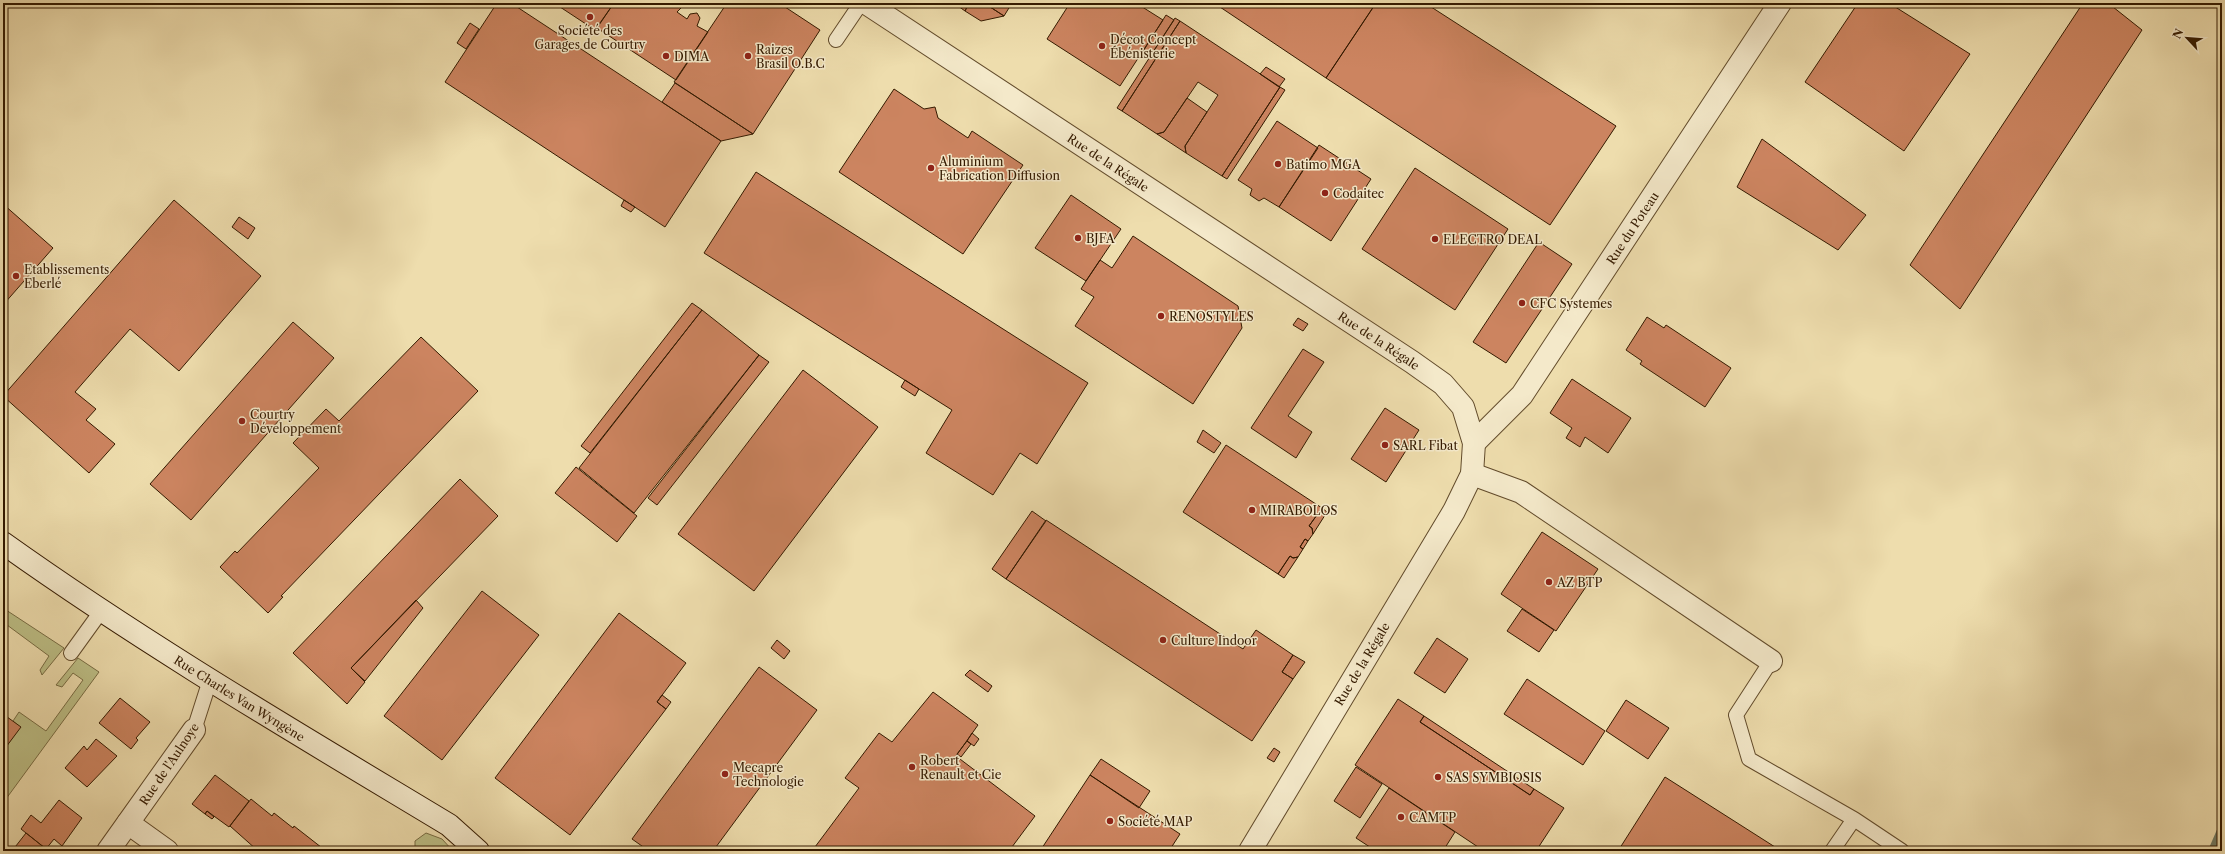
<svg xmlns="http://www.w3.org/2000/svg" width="2225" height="854" viewBox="0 0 2225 854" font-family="'Libre Caslon Text',serif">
<rect width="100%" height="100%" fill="#eeddad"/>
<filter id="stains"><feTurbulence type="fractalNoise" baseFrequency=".005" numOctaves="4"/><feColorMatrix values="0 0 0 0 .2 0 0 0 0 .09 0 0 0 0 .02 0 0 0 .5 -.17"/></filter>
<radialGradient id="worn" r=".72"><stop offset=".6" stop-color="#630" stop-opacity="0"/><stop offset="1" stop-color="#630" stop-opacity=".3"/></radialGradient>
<!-- green -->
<path fill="#bdbf86" stroke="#786c43" d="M3,608L64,648L42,675L40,670L49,656L3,622Z
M78,658L99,672L3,803V751L20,727L13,721L19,712L46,731L83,680L73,673L62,687L56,685Z
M426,833L442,839L453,851L415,850V841Z"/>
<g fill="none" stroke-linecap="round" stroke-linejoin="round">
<!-- stream -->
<path stroke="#717b64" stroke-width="8" d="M2212,851L2222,828"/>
</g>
<!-- building -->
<path fill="#cc8460" stroke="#341a00" d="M497,3H511L721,141L665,227L445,82Z
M554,3H614L595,30Z
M614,3H674L681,8L677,12L687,19L690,14L697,13L700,18L697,26L708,32L676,80L597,28Z
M727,3H779L820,30L753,134L674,82Z
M954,3H969L965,11Z
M969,3H984L1004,16L981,21L965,11Z
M984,3H1012L1004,16Z
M1070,3H1136L1163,20L1120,86L1047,39Z
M1214,3H1376L1326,78Z
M1376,3H1425L1616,126L1550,225L1326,78Z
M1858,3H1889L1970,54L1904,151L1805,82Z
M2083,3H2108L2142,30L1960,309L1910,265Z
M1166,15L1174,20L1149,58L1142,53Z
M1175,18L1180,21L1122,111L1117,108Z
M1180,21L1280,87L1222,176L1186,153L1185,146L1218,95L1198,82L1164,132L1157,134L1122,111Z
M470,23L479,29L466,49L457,43Z
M1266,67L1285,79L1279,87L1260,74Z
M675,83L753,134L721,141L662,102Z
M1280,87L1285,90L1227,179L1222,176Z
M894,89L924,109L935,107L938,118L968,138L972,131L1023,165L963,254L839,172Z
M1187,98L1207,112L1185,146L1186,153L1157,134L1164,132Z
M1277,121L1318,148L1279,207L1264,198L1259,201L1250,195L1252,189L1238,180Z
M1762,139L1866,215L1838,250L1737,187Z
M1319,145L1371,179L1331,241L1279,207Z
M1415,168L1508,229L1455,310L1362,249Z
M756,172L1088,383L1037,464L1020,453L993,495L926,453L952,410L704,253Z
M1071,195L1121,229L1086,281L1035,248Z
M174,200L261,276L179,371L130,329L75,392L96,409L86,420L115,444L89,473L3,396Z
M624,200L635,207L631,212L621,206Z
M3,204L53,248L3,305Z
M239,217L255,228L248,239L232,227Z
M1133,236L1238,306L1242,328L1193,404L1075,326L1094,297L1081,289L1086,281L1100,260L1112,268Z
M1539,242L1572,264L1506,363L1473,342Z
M692,303L702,310L590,453L581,446Z
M702,310L759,355L634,513L579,468Z
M1647,317L1664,328L1666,325L1731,368L1705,407L1640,364L1642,361L1626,350Z
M1298,318L1308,324L1303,331L1293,325Z
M293,322L334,358L191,520L150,484Z
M421,337L478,391L281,596L283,597L268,613L220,567L235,551L237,553L319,468L293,443L326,409L339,421Z
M1303,349L1324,362L1288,416L1312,432L1296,458L1251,428Z
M759,355L769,362L657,505L648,498Z
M803,370L878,427L754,591L678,534Z
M1572,379L1631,418L1608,453L1585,437L1580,447L1566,438L1572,428L1550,413Z
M905,380L919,389L915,396L901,387Z
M1385,408L1419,430L1386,482L1351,459Z
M1203,430L1221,443L1214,453L1197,442Z
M1226,445L1322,508L1309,526L1312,528L1313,534L1308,541L1305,539L1300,547L1303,549L1298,557L1293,558L1290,556L1278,574L1183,512Z
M576,467L637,516L617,542L555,493Z
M460,479L498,516L351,668L365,682L347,704L293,653Z
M1322,508L1327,512L1313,534L1312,528L1309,526Z
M1032,511L1046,521L1006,579L992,569Z
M1046,520L1243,649L1256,630L1293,655L1282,672L1293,679L1252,741L1006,579Z
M1542,532L1598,569L1556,631L1501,594Z
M1305,539L1308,541L1303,549L1300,547Z
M1290,556L1293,558L1298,557L1284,578L1278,574Z
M482,591L539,635L442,760L384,716Z
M416,600L423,608L365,681L351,668Z
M1522,609L1554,630L1539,652L1507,631Z
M619,613L686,663L657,702L666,709L570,835L495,778Z
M1437,638L1468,659L1445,693L1414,673Z
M777,640L790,651L784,659L771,648Z
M1293,655L1305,662L1293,679L1282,672Z
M759,667L817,710L713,851H649L632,839Z
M970,670L992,686L988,692L965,675Z
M1527,679L1605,731L1583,765L1504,714Z
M933,692L978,725L956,756L1035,816L1009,851H812L859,788L845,778L879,733L892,742Z
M662,695L671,702L666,709L657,702Z
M120,698L150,722L136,738L138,740L131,749L99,723Z
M1398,699L1424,716L1420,722L1530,795L1534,789L1564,808L1536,851H1484L1355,765Z
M1626,700L1669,728L1648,759L1606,731Z
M3,714L21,727L3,751Z
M1424,716L1534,789L1530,795L1420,722Z
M972,733L979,739L974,746L967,741Z
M96,739L117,756L87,787L65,768L84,746L87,750Z
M967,741L971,744L961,757L957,754Z
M1274,748L1280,752L1274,762L1267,758Z
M1101,759L1150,791L1139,808L1090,775Z
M1356,767L1382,784L1360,818L1334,801Z
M215,775L249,801L229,827L207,811L205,814L192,804Z
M1090,775L1180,834L1169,851H1040Z
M1665,777L1775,847L1772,851H1618Z
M1389,788L1455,832L1443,851H1376L1356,838Z
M251,799L272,816L274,813L293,828L294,826L326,851H261L258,848L257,850L230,826Z
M59,800L82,818L62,846L54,839L46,849L21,829L31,815L41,823Z
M207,811L214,817L212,819L205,814Z
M26,833L45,848L43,851H12Z"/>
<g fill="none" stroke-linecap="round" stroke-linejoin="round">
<defs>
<path id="lane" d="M836,40L861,3
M71,653L102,610
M1771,661L1736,715L1749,759L1854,819L1832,851
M194,730L210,680
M1854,819L1902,851"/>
<g id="street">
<path id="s1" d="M866,3L1412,362L1443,384L1463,407L1474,443L1472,474L1454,511L1250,851"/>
<path id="s2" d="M1474,443L1522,395L1780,3"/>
<path d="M1472,474L1521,492L1771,661"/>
<path d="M128,823L167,851"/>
<path d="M108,851L194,730"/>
</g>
<g id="secondary">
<path id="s3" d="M3,543C146,645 298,734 449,825L478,851"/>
</g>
</defs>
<!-- lane casing -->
<use href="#lane" stroke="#624b2b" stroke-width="16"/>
<!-- street casing -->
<use href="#street" stroke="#624b2b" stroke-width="24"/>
<!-- secondary casing -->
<use href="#secondary" stroke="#341a00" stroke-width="24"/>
<!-- lane -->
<use href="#lane" stroke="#f4e9ca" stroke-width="14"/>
<!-- street -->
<use href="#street" stroke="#f4e9ca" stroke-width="22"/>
<!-- secondary -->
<use href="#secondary" stroke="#f4e9ca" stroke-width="22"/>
</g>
<!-- markers -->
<g fill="#8f2418" stroke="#f4e9ca" stroke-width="1.5">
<circle cx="590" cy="17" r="4"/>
<circle cx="1102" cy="46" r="4"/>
<circle cx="666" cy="56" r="4"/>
<circle cx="748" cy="56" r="4"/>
<circle cx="1278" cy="164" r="4"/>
<circle cx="931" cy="168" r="4"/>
<circle cx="1325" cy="193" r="4"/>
<circle cx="1078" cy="238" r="4"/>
<circle cx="1435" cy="239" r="4"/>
<circle cx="16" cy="276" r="4"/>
<circle cx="1522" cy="303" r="4"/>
<circle cx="1161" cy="316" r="4"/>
<circle cx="242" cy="421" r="4"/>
<circle cx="1385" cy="445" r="4"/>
<circle cx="1252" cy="510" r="4"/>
<circle cx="1549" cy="582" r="4"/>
<circle cx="1163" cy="640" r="4"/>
<circle cx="912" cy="767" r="4"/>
<circle cx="725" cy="774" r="4"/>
<circle cx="1438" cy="777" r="4"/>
<circle cx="1401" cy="817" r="4"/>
<circle cx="1110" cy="821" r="4"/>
</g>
<g text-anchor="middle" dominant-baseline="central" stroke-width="3" stroke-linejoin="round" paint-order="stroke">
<!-- poi labels -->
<g font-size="12" fill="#341a00" stroke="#f4e9ca" text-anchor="start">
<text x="590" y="30" text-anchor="middle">Société des<tspan x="590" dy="14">Garages de Courtry</tspan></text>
<text x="1110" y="39">Décot Concept<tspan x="1110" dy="14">Ébénisterie</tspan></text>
<text x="756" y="49">Raizes<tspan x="756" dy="14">Brasil O.B.C</tspan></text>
<text x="674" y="56">DIMA</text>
<text x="939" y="161">Aluminium<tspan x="939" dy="14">Fabrication Diffusion</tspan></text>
<text x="1286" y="164">Batimo MGA</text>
<text x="1333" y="193">Codaitec</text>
<text x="1086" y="238">BJFA</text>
<text x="1443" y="239">ELECTRO DEAL</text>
<text x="24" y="269">Etablissements<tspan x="24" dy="14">Eberlé</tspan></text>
<text x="1530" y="303">CFC Systemes</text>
<text x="1169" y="316">RENOSTYLES</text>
<text x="250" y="414">Courtry<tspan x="250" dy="14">Développement</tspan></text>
<text x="1393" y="445">SARL Fibat</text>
<text x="1260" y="510">MIRABOLOS</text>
<text x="1557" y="582">AZ BTP</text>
<text x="1171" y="640">Culture Indoor</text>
<text x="920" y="760">Robert<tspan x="920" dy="14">Renault et Cie</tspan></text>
<text x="733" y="767">Mecapre<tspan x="733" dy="14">Technologie</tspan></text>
<text x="1446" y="777">SAS SYMBIOSIS</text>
<text x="1409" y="817">CAMTP</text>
<text x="1118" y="821">Société MAP</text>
</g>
<!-- street labels -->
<g font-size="12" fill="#341a00" stroke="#f4e9ca">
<text stroke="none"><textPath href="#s1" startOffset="290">Rue de la Régale</textPath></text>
<text stroke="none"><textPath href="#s2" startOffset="268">Rue du Poteau</textPath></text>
<text stroke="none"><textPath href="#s1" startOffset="614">Rue de la Régale</textPath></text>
<text transform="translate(1362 664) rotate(-59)">Rue de la Régale</text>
<text stroke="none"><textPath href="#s3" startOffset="283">Rue Charles Van Wyngène</textPath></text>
<text transform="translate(169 764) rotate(-56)">Rue de l'Aulnoye</text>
</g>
</g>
<!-- margin -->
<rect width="2225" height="854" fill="none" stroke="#eeddad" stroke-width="16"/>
<rect x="4" y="4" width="2217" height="846" fill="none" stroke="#341a00" stroke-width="2"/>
<rect x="8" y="8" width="2209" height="838" fill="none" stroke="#341a00"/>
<!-- north arrow -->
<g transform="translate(2187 38) rotate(296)" stroke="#f4e9ca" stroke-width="3" paint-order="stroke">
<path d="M0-3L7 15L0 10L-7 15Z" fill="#341a00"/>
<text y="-6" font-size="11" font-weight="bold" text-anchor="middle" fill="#341a00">N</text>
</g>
<rect width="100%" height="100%" filter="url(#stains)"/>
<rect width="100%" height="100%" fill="url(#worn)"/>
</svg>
